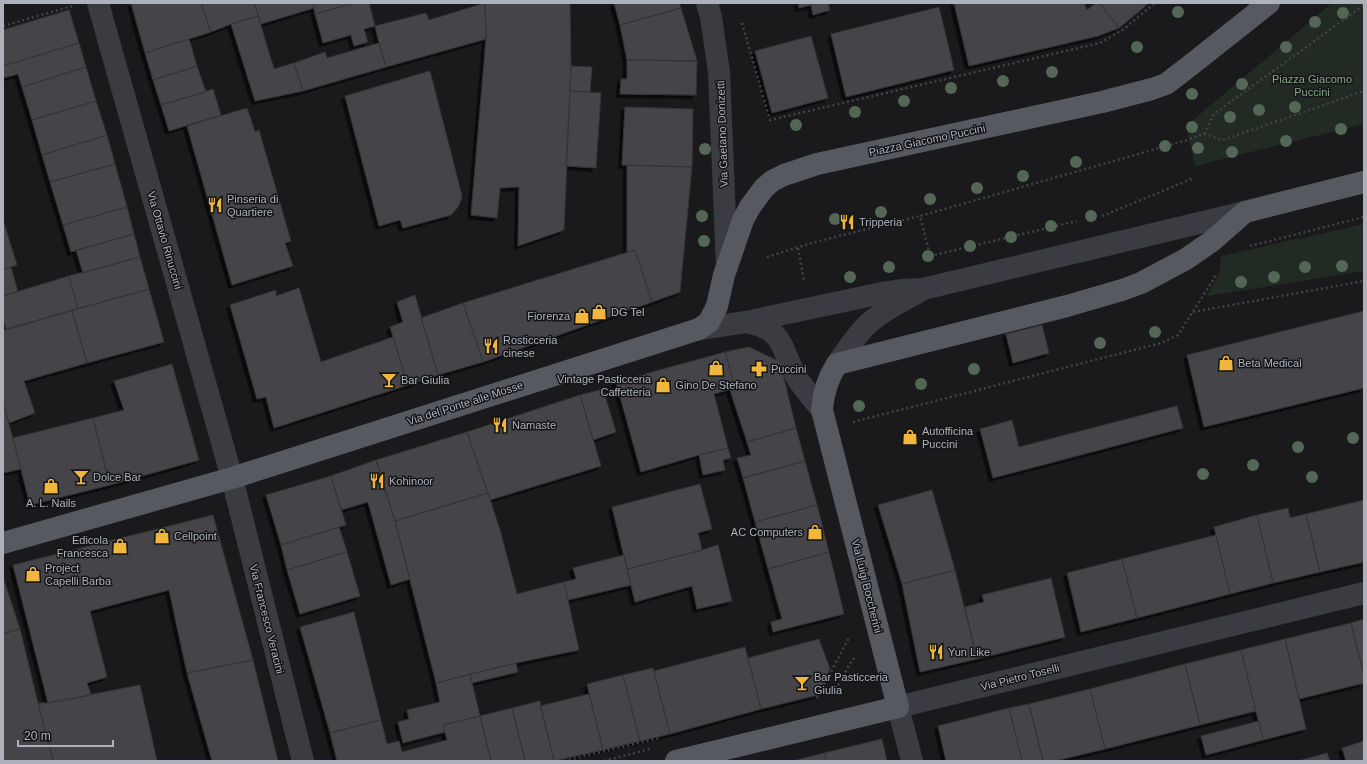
<svg xmlns="http://www.w3.org/2000/svg" width="1367" height="764" viewBox="0 0 1367 764" font-family="Helvetica,sans-serif">
<defs>
<filter id="shadow"><feDropShadow dx="-3.5" dy="3.5" stdDeviation="0" flood-color="#0009"/></filter>
</defs>
<rect width="100%" height="100%" fill="#1a1a1c"/>
<!-- green -->
<path fill="#212a23" d="M1332,3H1364V124L1195,166L1186,126Z
M1364,224V271L1207,296L1219,274L1221,256Z"/>
<!-- building -->
<path fill="#444549" stroke="#343438" filter="url(#shadow)" d="M131,3H201L211,32L145,53Z
M201,3H254L258,16L231,24L211,32Z
M254,3H313L314,8L261,24Z
M313,3H354L315,14Z
M354,3H369L375,26L364,29L368,42L354,46L351,35L323,43L315,14Z
M485,3H570L571,66L564,230L518,246L519,187L500,188L497,218L471,215L486,39Z
M485,3L486,39L386,67L379,43L375,26L426,13L429,20Z
M614,3H679L681,8L620,25Z
M798,3H828L830,10L813,15L811,5L799,8Z
M954,3H1084L1087,10L1096,3H1099L1119,28L1098,36L969,66Z
M1099,3H1149L1119,28Z
M939,7L954,70L846,97L831,34Z
M681,8L697,61L627,60L620,25Z
M69,10L79,43L3,66V30Z
M258,16L274,69L294,63L303,91L255,101L231,24Z
M811,36L828,98L772,113L755,51Z
M189,39L197,66L153,80L145,53Z
M79,43L86,67L22,87L18,74L3,78V66Z
M379,43L386,67L303,91L294,63L325,52L327,58Z
M627,60L697,61L696,95L620,94L621,79H627Z
M197,66L206,92L161,105L153,80Z
M571,66L592,67L590,92L570,91Z
M86,67L96,101L32,120L22,87Z
M430,71L461,192L462,198L458,207L451,215L403,228L400,220L379,226L345,96Z
M213,89L221,115L169,131L161,105Z
M570,91L601,93L596,168L566,166Z
M96,101L107,135L42,155L32,120Z
M625,107L693,109L692,167L622,165Z
M247,108L255,132L259,130L291,241L285,243L293,266L232,285L187,126Z
M107,135L115,164L50,182L42,155Z
M115,164L127,207L63,225L50,182Z
M627,165L692,167L680,292L652,302L635,250L627,252Z
M127,207L134,234L71,252L63,225Z
M3,220L17,265L3,270Z
M134,234L140,257L83,273L76,250Z
M635,250L652,302L483,362L463,303Z
M140,257L149,289L78,309L69,276Z
M11,267L18,292L3,296V270Z
M69,276L78,309L6,330L3,319V296Z
M299,288L321,362L393,337L408,385L274,428L266,397L257,399L230,305L276,290V296Z
M149,289L164,342L87,363L72,310Z
M415,295L438,375L408,385L390,327L403,322L397,302Z
M463,303L483,362L438,375L421,318Z
M72,310L87,363L24,381L35,413L9,423L3,402V330Z
M1364,311V388L1204,427L1187,355Z
M1042,325L1049,353L1013,363L1006,334Z
M749,347L780,362L796,428L747,442L730,390L735,388L725,352Z
M725,352L735,388L714,394L728,448L699,455L641,472L616,382Z
M172,364L199,460L110,485L93,418L124,410L114,381Z
M603,389L616,432L593,440L580,395Z
M580,395L601,466L490,500L467,432Z
M3,402L21,469L3,473Z
M1177,406L1183,428L993,478L980,429L1012,420L1019,447Z
M93,418L110,485L30,505L13,438Z
M796,428L805,461L743,478L737,458L751,455L747,442Z
M467,432L488,493L395,521L376,460Z
M728,448L731,458L723,460L725,470L703,475L699,455Z
M376,460L395,521L410,579L391,585L368,502L341,510L331,476Z
M805,461L817,505L755,522L743,478Z
M331,476L346,525L281,545L266,495Z
M700,484L712,529L698,533L702,550L627,569L612,507Z
M932,490L955,570L902,584L878,505Z
M488,493L500,530L517,594L564,582L579,650L516,663L436,683L395,521Z
M1364,500V562L1320,572L1306,514Z
M817,505L829,552L768,569L755,522Z
M1288,508L1290,518L1306,514L1320,572L1273,583L1257,515Z
M213,515L253,660L187,673L169,590L90,611L107,677L87,683L91,695L48,703L13,565Z
M1257,515L1273,583L1230,594L1214,527Z
M339,527L347,552L287,570L281,545Z
M1216,535L1230,594L1137,618L1122,559Z
M718,545L732,601L697,609L692,586L635,602L627,569L702,550Z
M347,552L360,596L300,614L287,570Z
M829,552L844,614L773,632L771,622L782,619L768,569Z
M624,555L631,585L568,600L564,582L576,579L573,568Z
M1122,559L1137,618L1081,632L1067,573Z
M955,570L977,659L920,672L902,584Z
M3,577L20,629L3,634Z
M1051,578L1065,637L977,659L965,607L984,602L982,595Z
M354,612L381,720L330,733L300,627Z
M1364,619V675L1351,623Z
M1351,623L1364,675V683L1299,699L1285,639Z
M20,629L38,703L53,761H3V634Z
M819,639L830,669L818,695L761,709L748,658Z
M1285,639L1306,729L1263,740L1241,650Z
M745,647L761,709L670,734L654,671Z
M1241,650L1256,711L1200,725L1185,664Z
M253,660L278,761H212L187,673Z
M516,663L518,672L472,683L470,674Z
M1185,664L1200,725L1105,749L1090,689Z
M653,668L670,734L640,741L623,675Z
M470,674L480,716L443,725L445,732L403,743L398,722L409,719L407,710L440,702L436,683Z
M623,675L640,741L603,750L587,684Z
M140,685L157,761H53L38,703H48Z
M1090,689L1105,749L1055,761H1043L1029,704Z
M589,694L603,750L554,761L540,706Z
M540,701L554,761H525L512,708Z
M1029,704L1043,761H1022L1009,708Z
M512,708L525,761H491L480,716Z
M1009,708L1022,761H946L938,726Z
M480,716L491,761H337L330,733L381,720L387,744L399,741L402,752L447,740L443,725Z
M1259,721L1263,740L1206,755L1201,736Z
M882,739L887,761H826L824,753Z
M1364,741V761H1346L1342,748Z
M824,753L826,761H793Z
M1327,753L1330,761H1298Z"/>
<g fill="none" stroke-linecap="round" stroke-linejoin="round">
<!-- path -->
<path stroke="#414348" stroke-width="2.5" stroke-dasharray="2 3" stroke-linecap="butt" d="M742,23L770,120L1100,43L1124,29L1155,3
M3,26L72,6
M1204,134L1214,114L1364,5
M1102,216L1194,178
M1250,246L1364,217
M798,248L804,280
M930,256L1077,221
M767,257L815,242L920,216
M931,259L920,216L1184,141L1204,134L1223,140L1364,91
M1193,312L1364,281
M853,422L1161,343L1178,335L1215,277L1214,273
M833,694L851,662L856,656
M817,698L850,636
M564,761L659,738
M604,761L650,749"/>
<!-- minor -->
<path stroke="#3b3c41" stroke-width="22" d="M98,3L232,478L303,761
M707,3L711,17L719,72L727,267
M746,322C787,331 779,347 797,378C804,389 813,399 822,410
M699,329L746,322L882,293L903,290L923,289L1245,212
M837,364C847,350 856,335 869,323C884,310 902,301 919,292
M912,761L898,707L1364,593"/>
<!-- primary -->
<path stroke="#575960" stroke-width="22" d="M3,543L232,478L699,329L709,322L717,306L724,275L743,220L750,207L764,188L772,181L784,175L817,164L1102,102L1152,89L1166,84L1187,68L1269,3
M676,761L898,707L822,410C823,393 828,378 837,364L1067,306L1122,290L1141,283L1186,259L1212,241L1245,212L1364,182"/>
</g>
<!-- trees -->
<g fill="#546756">
<circle cx="1178" cy="12" r="6"/>
<circle cx="1343" cy="13" r="6"/>
<circle cx="1315" cy="22" r="6"/>
<circle cx="1137" cy="47" r="6"/>
<circle cx="1286" cy="47" r="6"/>
<circle cx="1052" cy="72" r="6"/>
<circle cx="1003" cy="81" r="6"/>
<circle cx="1242" cy="84" r="6"/>
<circle cx="951" cy="88" r="6"/>
<circle cx="1192" cy="94" r="6"/>
<circle cx="904" cy="101" r="6"/>
<circle cx="1295" cy="107" r="6"/>
<circle cx="1259" cy="110" r="6"/>
<circle cx="855" cy="112" r="6"/>
<circle cx="1230" cy="117" r="6"/>
<circle cx="796" cy="125" r="6"/>
<circle cx="1192" cy="127" r="6"/>
<circle cx="1341" cy="129" r="6"/>
<circle cx="1286" cy="141" r="6"/>
<circle cx="1165" cy="146" r="6"/>
<circle cx="1198" cy="148" r="6"/>
<circle cx="705" cy="149" r="6"/>
<circle cx="1232" cy="152" r="6"/>
<circle cx="1076" cy="162" r="6"/>
<circle cx="1023" cy="176" r="6"/>
<circle cx="977" cy="188" r="6"/>
<circle cx="930" cy="199" r="6"/>
<circle cx="881" cy="212" r="6"/>
<circle cx="702" cy="216" r="6"/>
<circle cx="1091" cy="216" r="6"/>
<circle cx="835" cy="219" r="6"/>
<circle cx="1051" cy="226" r="6"/>
<circle cx="1011" cy="237" r="6"/>
<circle cx="704" cy="241" r="6"/>
<circle cx="970" cy="246" r="6"/>
<circle cx="928" cy="256" r="6"/>
<circle cx="1342" cy="266" r="6"/>
<circle cx="889" cy="267" r="6"/>
<circle cx="1305" cy="267" r="6"/>
<circle cx="850" cy="277" r="6"/>
<circle cx="1274" cy="277" r="6"/>
<circle cx="1241" cy="282" r="6"/>
<circle cx="1155" cy="332" r="6"/>
<circle cx="1100" cy="343" r="6"/>
<circle cx="974" cy="369" r="6"/>
<circle cx="921" cy="384" r="6"/>
<circle cx="859" cy="406" r="6"/>
<circle cx="1353" cy="438" r="6"/>
<circle cx="1298" cy="447" r="6"/>
<circle cx="1253" cy="465" r="6"/>
<circle cx="1203" cy="474" r="6"/>
<circle cx="1312" cy="477" r="6"/>
</g>
<!-- icons -->
<defs>
<symbol id="restaurant-bare" viewBox="-9 -9 18 18"><path d="M-5-6h1v4h1v-4h1v4h1v-4h1v5L-1.5 .5V6h-2V.5L-5-1ZM5-6V6H3V1.5H1.5Q1.5-4 5-6Z" fill="#f1b73d" stroke="#151517" stroke-width="2.5" paint-order="stroke"/></symbol>
<symbol id="shop-bare" viewBox="-9 -9 18 18"><path d="M-5-2.5h2.3a2.7 3.5 0 0 1 5.4 0H5L5.5 6h-11ZM-1.5-2.5h3a1.5 2.3 0 0 0-3 0Z" fill="#f1b73d" stroke="#151517" stroke-width="2.5" paint-order="stroke"/></symbol>
<symbol id="pharmacy-bare" viewBox="-9 -9 18 18"><path d="M-2-6h4v4h4v4h-4v4h-4v-4h-4v-4h4Z" fill="#f1b73d" stroke="#151517" stroke-width="2.5" paint-order="stroke"/></symbol>
<symbol id="bar-bare" viewBox="-9 -9 18 18"><path d="M-6-5H6L.8 .8V4.5H3.5V6h-7V4.5H-.8V.8Z" fill="#f1b73d" stroke="#151517" stroke-width="2.5" paint-order="stroke"/></symbol>
</defs>
<g fill-rule="evenodd">
<use href="#restaurant-bare" x="204" y="194" width="22" height="22"/>
<use href="#restaurant-bare" x="836" y="211" width="22" height="22"/>
<use href="#shop-bare" x="588" y="301" width="22" height="22"/>
<use href="#shop-bare" x="571" y="305" width="22" height="22"/>
<use href="#restaurant-bare" x="480" y="335" width="22" height="22"/>
<use href="#shop-bare" x="1215" y="352" width="22" height="22"/>
<use href="#shop-bare" x="705" y="357" width="22" height="22"/>
<use href="#pharmacy-bare" x="748" y="358" width="22" height="22"/>
<use href="#bar-bare" x="378" y="369" width="22" height="22"/>
<use href="#shop-bare" x="652" y="374" width="22" height="22"/>
<use href="#restaurant-bare" x="489" y="414" width="22" height="22"/>
<use href="#shop-bare" x="899" y="426" width="22" height="22"/>
<use href="#bar-bare" x="70" y="466" width="22" height="22"/>
<use href="#restaurant-bare" x="366" y="470" width="22" height="22"/>
<use href="#shop-bare" x="40" y="475" width="22" height="22"/>
<use href="#shop-bare" x="804" y="521" width="22" height="22"/>
<use href="#shop-bare" x="151" y="525" width="22" height="22"/>
<use href="#shop-bare" x="109" y="535" width="22" height="22"/>
<use href="#shop-bare" x="22" y="563" width="22" height="22"/>
<use href="#restaurant-bare" x="925" y="641" width="22" height="22"/>
<use href="#bar-bare" x="791" y="672" width="22" height="22"/>
</g>
<g text-anchor="middle" dominant-baseline="central" stroke-width="3" stroke-linejoin="round" paint-order="stroke">
<!-- park labels -->
<g font-size="11" fill="#84a686" stroke="#151517">
<text x="1312" y="79">Piazza Giacomo<tspan x="1312" dy="13">Puccini</tspan></text>
</g>
<!-- street labels -->
<g font-size="11" fill="#acb1bb" stroke="#151517">
<text transform="translate(722 134) rotate(-92)">Via Gaetano Donizetti</text>
<text transform="translate(927 140) rotate(-12)">Piazza Giacomo Puccini</text>
<text transform="translate(165 240) rotate(74)">Via Ottavio Rinuccini</text>
<text transform="translate(465 403) rotate(-18)">Via del Ponte alle Mosse</text>
<text transform="translate(867 586) rotate(76)">Via Luigi Boccherini</text>
<text transform="translate(267 619) rotate(76)">Via Francesco Veracini</text>
<text transform="translate(1020 677) rotate(-14)">Via Pietro Toselli</text>
</g>
<!-- poi labels -->
<g font-size="11" fill="#acb1bb" stroke="#151517" text-anchor="start">
<text x="227" y="199">Pinseria di<tspan x="227" dy="13">Quartiere</tspan></text>
<text x="859" y="222">Tripperia</text>
<text x="611" y="312">DG Tel</text>
<text x="570" y="316" text-anchor="end">Fiorenza</text>
<text x="503" y="340">Rosticceria<tspan x="503" dy="13">cinese</tspan></text>
<text x="1238" y="363">Beta Medical</text>
<text x="771" y="369">Puccini</text>
<text x="651" y="379" text-anchor="end">Vintage Pasticceria<tspan x="651" dy="13">Caffetteria</tspan></text>
<text x="401" y="380">Bar Giulia</text>
<text x="716" y="385" text-anchor="middle">Gino De Stefano</text>
<text x="512" y="425">Namaste</text>
<text x="922" y="431">Autofficina<tspan x="922" dy="13">Puccini</tspan></text>
<text x="93" y="477">Dolce Bar</text>
<text x="389" y="481">Kohinoor</text>
<text x="51" y="503" text-anchor="middle">A. L. Nails</text>
<text x="803" y="532" text-anchor="end">AC Computers</text>
<text x="174" y="536">Cellpoint</text>
<text x="108" y="540" text-anchor="end">Edicola<tspan x="108" dy="13">Francesca</tspan></text>
<text x="45" y="568">Project<tspan x="45" dy="13">Capelli Barba</tspan></text>
<text x="948" y="652">Yun Like</text>
<text x="814" y="677">Bar Pasticceria<tspan x="814" dy="13">Giulia</tspan></text>
</g>
</g>
<!-- border -->
<rect width="1367" height="764" fill="none" stroke="#acb1bb" stroke-width="8"/>
<!-- scale -->
<path d="M18 740v6h95v-6" fill="none" stroke="#acb1bb" stroke-width="2"/>
<text x="24" y="740" font-size="12" fill="#acb1bb" stroke="#151517" stroke-width="3" paint-order="stroke">20 m</text>
</svg>
